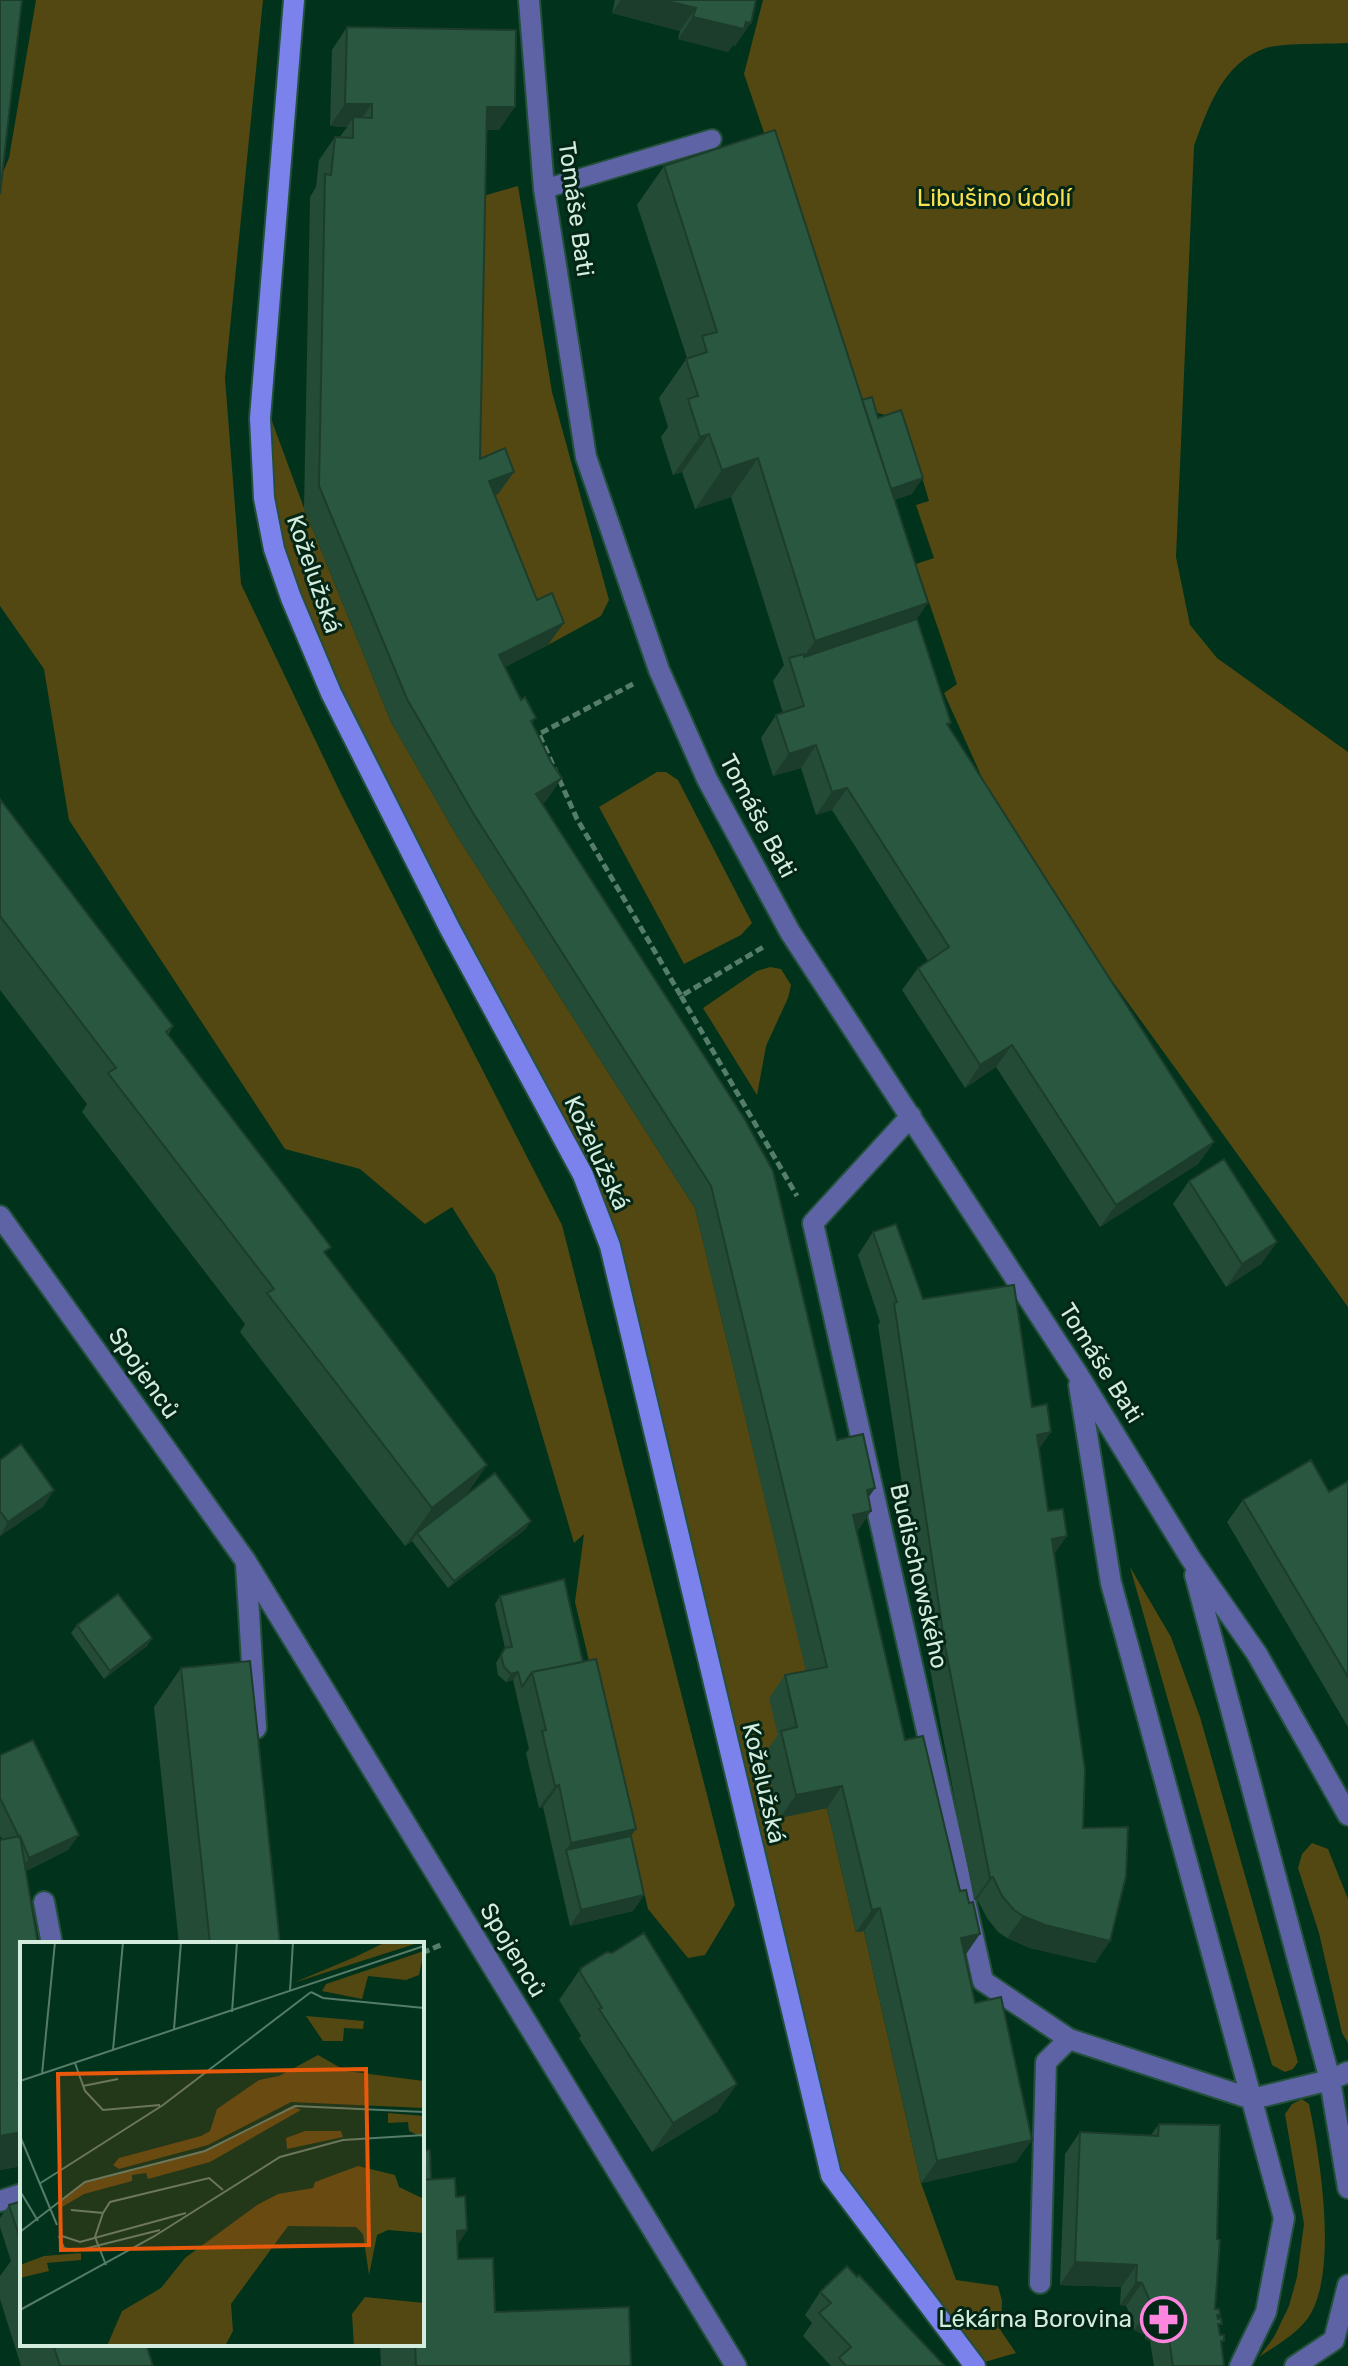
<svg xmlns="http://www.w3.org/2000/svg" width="1348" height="2366" viewBox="0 0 1348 2366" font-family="Rubik,sans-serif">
<rect width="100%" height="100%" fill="#01321c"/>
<!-- green -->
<path fill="#534811" d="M36,0H263L225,378L241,584L341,794L562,1225L735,1905L705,1955L688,1958L648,1909L575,1602L584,1534L574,1543L495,1275L452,1207L425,1224L360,1169L285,1149L69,820L44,669L0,606V179L9,158Z
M763,0H1348V43C1329,44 1281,43 1266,48C1223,62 1208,108 1194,146L1176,557L1190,625L1217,658L1348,752V1307L1024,859L984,782L944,693L957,684L916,564L934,558L916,505L929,501L905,420L858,408L744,74Z
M518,186L552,392L609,600L601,616L548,645L464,481L469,200Z
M256,378L304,508L391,722L457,836L695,1208L811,1690L781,1750L765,1754L780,1817L827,1808L856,1932L864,1931L921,2183L956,2280L998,2286L1002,2301L1001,2331L1016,2353L974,2365L831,2175L757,1867L591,1214L368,780L271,576Z
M657,772H666L678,780L752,923L741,935L684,964L599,807Z
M770,967L781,969L791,985L788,998L766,1046L757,1095L703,1008L757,971Z
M1130,1567L1171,1637L1200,1717L1298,2062L1293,2069L1285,2072L1272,2065Z
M1312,1843L1328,1849L1348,1899V2043L1342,2033L1319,1933L1298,1868L1302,1854Z
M1302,2099L1309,2104C1320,2157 1339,2273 1308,2318C1296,2335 1275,2346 1259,2357L1274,2337L1289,2306L1297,2277L1304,2224L1285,2114L1292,2104Z"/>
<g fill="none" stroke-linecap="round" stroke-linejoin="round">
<defs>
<path id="lane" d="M544,189L712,139"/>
<path id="street" d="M529,0L544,189L586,457L659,670L707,779L790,932L1077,1373L1191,1559L1257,1654L1348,1815
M911,1116L813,1223L983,1981L1069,2039
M0,1216L245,1560L736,2366
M1079,1385L1111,1583L1284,2218L1266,2312L1240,2366
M246,1564L256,1728
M1195,1575L1330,2080L1348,2188
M44,1902L52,1944
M0,2201L22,2194
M1040,2283L1046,2062L1069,2039L1252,2099L1330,2080L1348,2072
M1295,2366L1334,2340L1348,2285"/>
<path id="secondary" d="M294,0L260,418L264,498L274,549L291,598L331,693L450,929L583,1175L610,1246L831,2175L975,2366"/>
</defs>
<!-- lane casing -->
<use href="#lane" stroke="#23503b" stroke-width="22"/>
<!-- street casing -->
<use href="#street" stroke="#23503b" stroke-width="24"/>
<!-- secondary casing -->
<use href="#secondary" stroke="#23503b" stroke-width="24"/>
<!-- path -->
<path stroke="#567d6a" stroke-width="5" stroke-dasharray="8 4" stroke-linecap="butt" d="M633,684L539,734L577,819L681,996L765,946
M681,996L797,1196
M422,1953L443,1944"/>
<!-- lane -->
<use href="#lane" stroke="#5d63a5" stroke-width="18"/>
<!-- street -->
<use href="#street" stroke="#5d63a5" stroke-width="20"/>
<!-- secondary -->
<use href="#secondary" stroke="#7b82ec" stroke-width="20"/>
</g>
<!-- wall -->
<path fill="#244b36" d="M615,0H756L735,46L733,45L728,52L678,39L680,31L612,13Z
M347,27L499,130H486L480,459L514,472L498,494L495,495L548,645L505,667L521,700L536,718L532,723L546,801L542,803L837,1440L875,1488L868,1498L857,1532L905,1740L965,1956L975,2003L1032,2140L1016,2162L921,2183L864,1931L856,1932L827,1808L780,1818L765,1753L778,1735L769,1698L785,1675L806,1671L695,1208L457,836L391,722L304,508L310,197L316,187L319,160L335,137L339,138L347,127L330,126L332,50Z
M664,166L878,418L912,494L894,500L917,619L951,723L948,726L1214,1142L1198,1164L1100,1227L996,1067L965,1088L902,990L918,968L928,961L832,810L816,815L801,768L773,776L761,738L776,715L783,713L773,681L784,665L731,497L695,509L682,472L673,475L661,437L668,427L659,398L687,358L637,205Z
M0,799L173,1026L168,1035L325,1254L487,1465L465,1496L526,1529L448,1588L412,1541L405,1546L240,1332L245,1324L82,1112L87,1104L0,990Z
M1189,1181L1277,1242L1261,1264L1226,1287L1173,1204Z
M873,1232L923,1299L1039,1450L1054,1555L1083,1828L1110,1941L1095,1963L1030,1948L1007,1938L998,1932L987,1918L977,1899L974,1900L930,1669L878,1325L880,1322L858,1255Z
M0,1460L44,1506L0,1536Z
M1348,1481V1727L1227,1522L1243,1500L1329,1492Z
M500,1596L583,1662L636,1829L631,1836L644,1895L633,1911L570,1926L543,1807L539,1808L526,1753L529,1749L513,1680L506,1682L498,1675L496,1663L505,1648L495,1604Z
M77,1625L152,1638L147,1646L104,1679L71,1633Z
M181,1668L280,1944H179L154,1707Z
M0,1755L79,1835L68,1850L26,1871L22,2166L0,2170V1840L2,1839L0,1836Z
M581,1968L737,2084L717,2112L652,2152L579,2038L581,2036L559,2000Z
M1159,2124L1215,2309L1218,2319L1224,2366H1154L1150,2341L1145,2339V2335L1134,2330V2323L1126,2306L1120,2305L1121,2287L1060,2285L1065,2154L1080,2132L1151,2135Z
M431,2179L456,2197L467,2230L458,2244V2259L495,2312L631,2366H381L380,2344H422Z
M22,2201V2344H146L153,2366H21L0,2299V2276L11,2261L0,2227V2218L9,2205Z
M820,2292L945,2366H831L803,2336L812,2323L805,2315Z"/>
<!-- shaded-wall -->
<path fill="#1d3d2c" d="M621,0H663L696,8L680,31L612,13Z
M693,17L746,22L751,23L735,46L733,45L728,52L678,39Z
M345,104H372L356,127L353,117L347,127L330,126Z
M487,107H515L499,130L471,129Z
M709,434L682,472L673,475L700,437Z
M758,458L731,497L695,509L722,470Z
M514,472L498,494L473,504L489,481Z
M923,478L912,494L879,505L890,489Z
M928,603L901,642L793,672L815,641Z
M564,623L548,645L483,678L499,655Z
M816,745L801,768L773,776L789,754Z
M562,778L546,801L520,816L536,794Z
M847,788L832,810L816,815L832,792Z
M1012,1045L996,1067L965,1088L980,1065Z
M1214,1142L1198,1164L1100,1227L1116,1205Z
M1277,1242L1261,1264L1226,1287L1242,1264Z
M1051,1432L1035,1455L1037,1435Z
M487,1465L460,1504L417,1533L412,1541L405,1546L432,1508Z
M875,1488L859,1511L867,1490Z
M54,1490L44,1506L0,1536L8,1522Z
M871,1511L856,1534L853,1515Z
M531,1521L526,1529L448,1588L454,1581Z
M1067,1536L1051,1559L1052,1539Z
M152,1638L147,1646L104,1679L110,1671Z
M518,1672L513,1680L506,1682L511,1674Z
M559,1785L543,1807L539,1808L555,1786Z
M842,1786L827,1808L780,1818L796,1795Z
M636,1829L620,1851L566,1850L571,1843Z
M79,1835L68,1850L19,1874L29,1858Z
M993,1877L977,1899L974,1900L990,1878Z
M644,1895L633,1911L570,1926L581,1910Z
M880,1908L864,1931L856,1932L872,1910Z
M1023,1916L1110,1941L1095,1963L1030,1948L1007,1938Z
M980,1934L964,1957L961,1938Z
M737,2084L717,2112L652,2152L673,2123Z
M22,2132V2166L0,2170V2136Z
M1032,2140L1016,2162L921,2183L937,2161Z
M467,2230L434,2278L457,2231Z
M1075,2262L1137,2265L1121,2287L1060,2285Z
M1136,2282L1142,2283L1126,2306L1120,2305Z
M1150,2308L1161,2312L1145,2335L1134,2330Z
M1160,2317L1166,2319L1150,2341L1145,2339Z"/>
<!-- building -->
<path fill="#2a573f" stroke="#1d3d2c" stroke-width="2" d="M0,0H22L0,194Z
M663,0H756L751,23L746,22L744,29L693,17L696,8Z
M347,27L516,30L515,107H487L480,459L505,448L514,472L489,481L537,600L552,593L564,623L499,655L521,700L525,697L536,718L531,721L551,762L562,778L536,794L744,1118L773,1171L837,1440L863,1434L875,1488L867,1490L871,1511L853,1515L905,1740L923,1736L960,1891L966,1890L969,1903L973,1902L980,1934L961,1938L975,2003L1001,1997L1032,2140L937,2161L880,1908L872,1910L842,1786L796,1795L781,1731L797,1727L785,1675L827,1667L711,1186L473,813L407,699L319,486L325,174L331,175L335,137L353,138V117L372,118V104H345Z
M775,130L928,603L815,641L758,458L722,470L709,434L700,437L688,399L698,396L686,359L707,352L702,336L717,332L664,166Z
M872,397L878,418L901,410L923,478L891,489L862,400Z
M917,619L951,723L947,724L1214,1142L1116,1205L1012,1045L980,1065L918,968L949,947L847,788L832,792L816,745L789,754L776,715L804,706L789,658L804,654V657Z
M0,799L173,1026L166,1032L331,1247L324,1252L487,1465L432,1508L267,1293L274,1289L108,1073L116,1068L0,916Z
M1224,1159L1277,1242L1242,1264L1189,1181Z
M896,1224L923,1299L1014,1285L1032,1407L1047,1404L1051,1432L1037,1435L1048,1511L1063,1509L1067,1536L1052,1539L1085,1770L1083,1828L1128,1827L1126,1876L1110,1941L1045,1925L1023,1916L1014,1910L1002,1896L993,1877L990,1878L945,1646L894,1303L897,1302L873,1232Z
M21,1444L54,1490L8,1522L0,1511V1460Z
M1311,1460L1329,1492L1348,1481V1677L1243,1500Z
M495,1473L531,1521L454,1581L417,1533Z
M564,1579L583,1662L532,1672L522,1687L518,1672L511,1674L504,1667L501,1655L505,1648L512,1647L500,1596Z
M118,1594L152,1638L110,1671L77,1625Z
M596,1659L636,1829L571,1843L559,1785L555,1786L542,1731L546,1730L532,1672Z
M250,1661L280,1944H210L181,1668Z
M33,1740L79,1835L29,1858L20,1836L19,1837L0,1798V1755Z
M20,1836L38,1944H22V2132L0,2136V1840Z
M631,1836L644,1895L581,1910L566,1850Z
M644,1933L737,2084L673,2123L599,2009L602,2008L580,1972L581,1968L607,1952L612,1953Z
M1159,2124L1220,2125L1217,2239L1220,2240L1215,2309H1219L1220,2315H1217L1218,2319L1221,2318L1222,2324H1218L1220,2335H1224V2341H1221L1224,2366H1173L1166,2319L1160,2317L1161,2312L1150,2308V2301L1142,2283L1136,2282L1137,2265L1075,2262L1080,2132L1158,2136Z
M422,2150H430L431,2179L422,2180Z
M455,2178L456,2197L465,2196L467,2230L457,2231L458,2259L493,2258L495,2312L629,2307L631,2366H416L415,2344H422V2180Z
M22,2201V2245L9,2205Z
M847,2266L857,2277L859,2275L945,2366H846L839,2358L851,2347L819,2313L831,2303L820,2292Z
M53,2344H146L153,2366H60Z"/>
<!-- icons -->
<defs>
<symbol id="pharmacy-ring" viewBox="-11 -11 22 22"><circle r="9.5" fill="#032616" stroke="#ff85df" stroke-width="1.5"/><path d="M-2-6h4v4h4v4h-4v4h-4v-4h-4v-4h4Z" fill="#ff85df"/></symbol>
</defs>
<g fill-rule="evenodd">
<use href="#pharmacy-ring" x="1138" y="2294" width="51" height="51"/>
</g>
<g text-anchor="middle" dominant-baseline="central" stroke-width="6" stroke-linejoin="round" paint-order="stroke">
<!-- park labels -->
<g font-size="24" fill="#fbdf4f" stroke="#032616">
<text x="994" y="198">Libušino údolí</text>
</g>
<!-- street labels -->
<g font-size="24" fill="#d4ecdd" stroke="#032616">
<text transform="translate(576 209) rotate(82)">Tomáše Bati</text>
<text transform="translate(314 574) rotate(71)">Koželužská</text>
<text transform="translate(758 816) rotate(62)">Tomáše Bati</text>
<text transform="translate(597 1153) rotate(65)">Koželužská</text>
<text transform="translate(1101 1363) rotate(58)">Tomáše Bati</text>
<text transform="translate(144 1373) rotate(55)">Spojenců</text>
<text transform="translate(919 1576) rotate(77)">Budischowského</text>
<text transform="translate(764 1783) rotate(77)">Koželužská</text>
<text transform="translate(513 1950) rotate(59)">Spojenců</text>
</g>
<!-- poi labels -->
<g font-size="24" fill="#d4ecdd" stroke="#032616" text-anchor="end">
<text x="1132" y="2319">Lékárna Borovina</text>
</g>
</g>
<!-- overview -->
<g transform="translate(20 1942)">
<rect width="404" height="404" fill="#01321c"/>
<path d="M366,0H401L273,41L335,15ZM404,9L399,33L386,38L348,34L342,57L302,49L306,42ZM286,74L344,79L343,87L324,86L323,99H303ZM298,113L326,129L404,139V166L271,160L188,203L99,227L93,223L99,216L181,194L190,189L197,167L239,138L259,134ZM272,164L281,168L190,220L128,237L126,231L112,233V239L64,252L42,265L40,259L65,240L189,207ZM368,171L404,174V196L389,189L388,180L368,181ZM285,189H321L323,195L267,207L266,196ZM338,224L375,233L379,245L404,257V291L368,288L357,293L349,333L343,292L336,285L268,284L211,362L213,389L205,404H87L102,369L141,346L165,316L237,263L258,252L293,246L295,240ZM61,311V318L27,321L29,329L0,336V323L24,314ZM345,355L404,361V404H334L332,372Z" fill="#534811"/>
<path fill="none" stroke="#557c69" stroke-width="2" d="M270,49L273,0M291,50L303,56L404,66M212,70L217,0M154,87L161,0M93,108L103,0M55,121L65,149L83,168L140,163M22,132L35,0M0,139L404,4M63,144L98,137M0,194L37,283M19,242L143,163L291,50M0,249L18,279M51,268L83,271L75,295L86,323M83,271L90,260L189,236L203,248M0,290L65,240L185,209L275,164L404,170M39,293L60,300L166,271M39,294L44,306L56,309L140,288M0,368L133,295L260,215L323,198L404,193"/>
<path fill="#e8590c" fill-opacity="0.15" stroke="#e8590c" stroke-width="4" d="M346,127L349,303L41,308L38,132Z"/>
<rect width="404" height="404" fill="none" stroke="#d4ecdd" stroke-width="4"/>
</g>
</svg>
